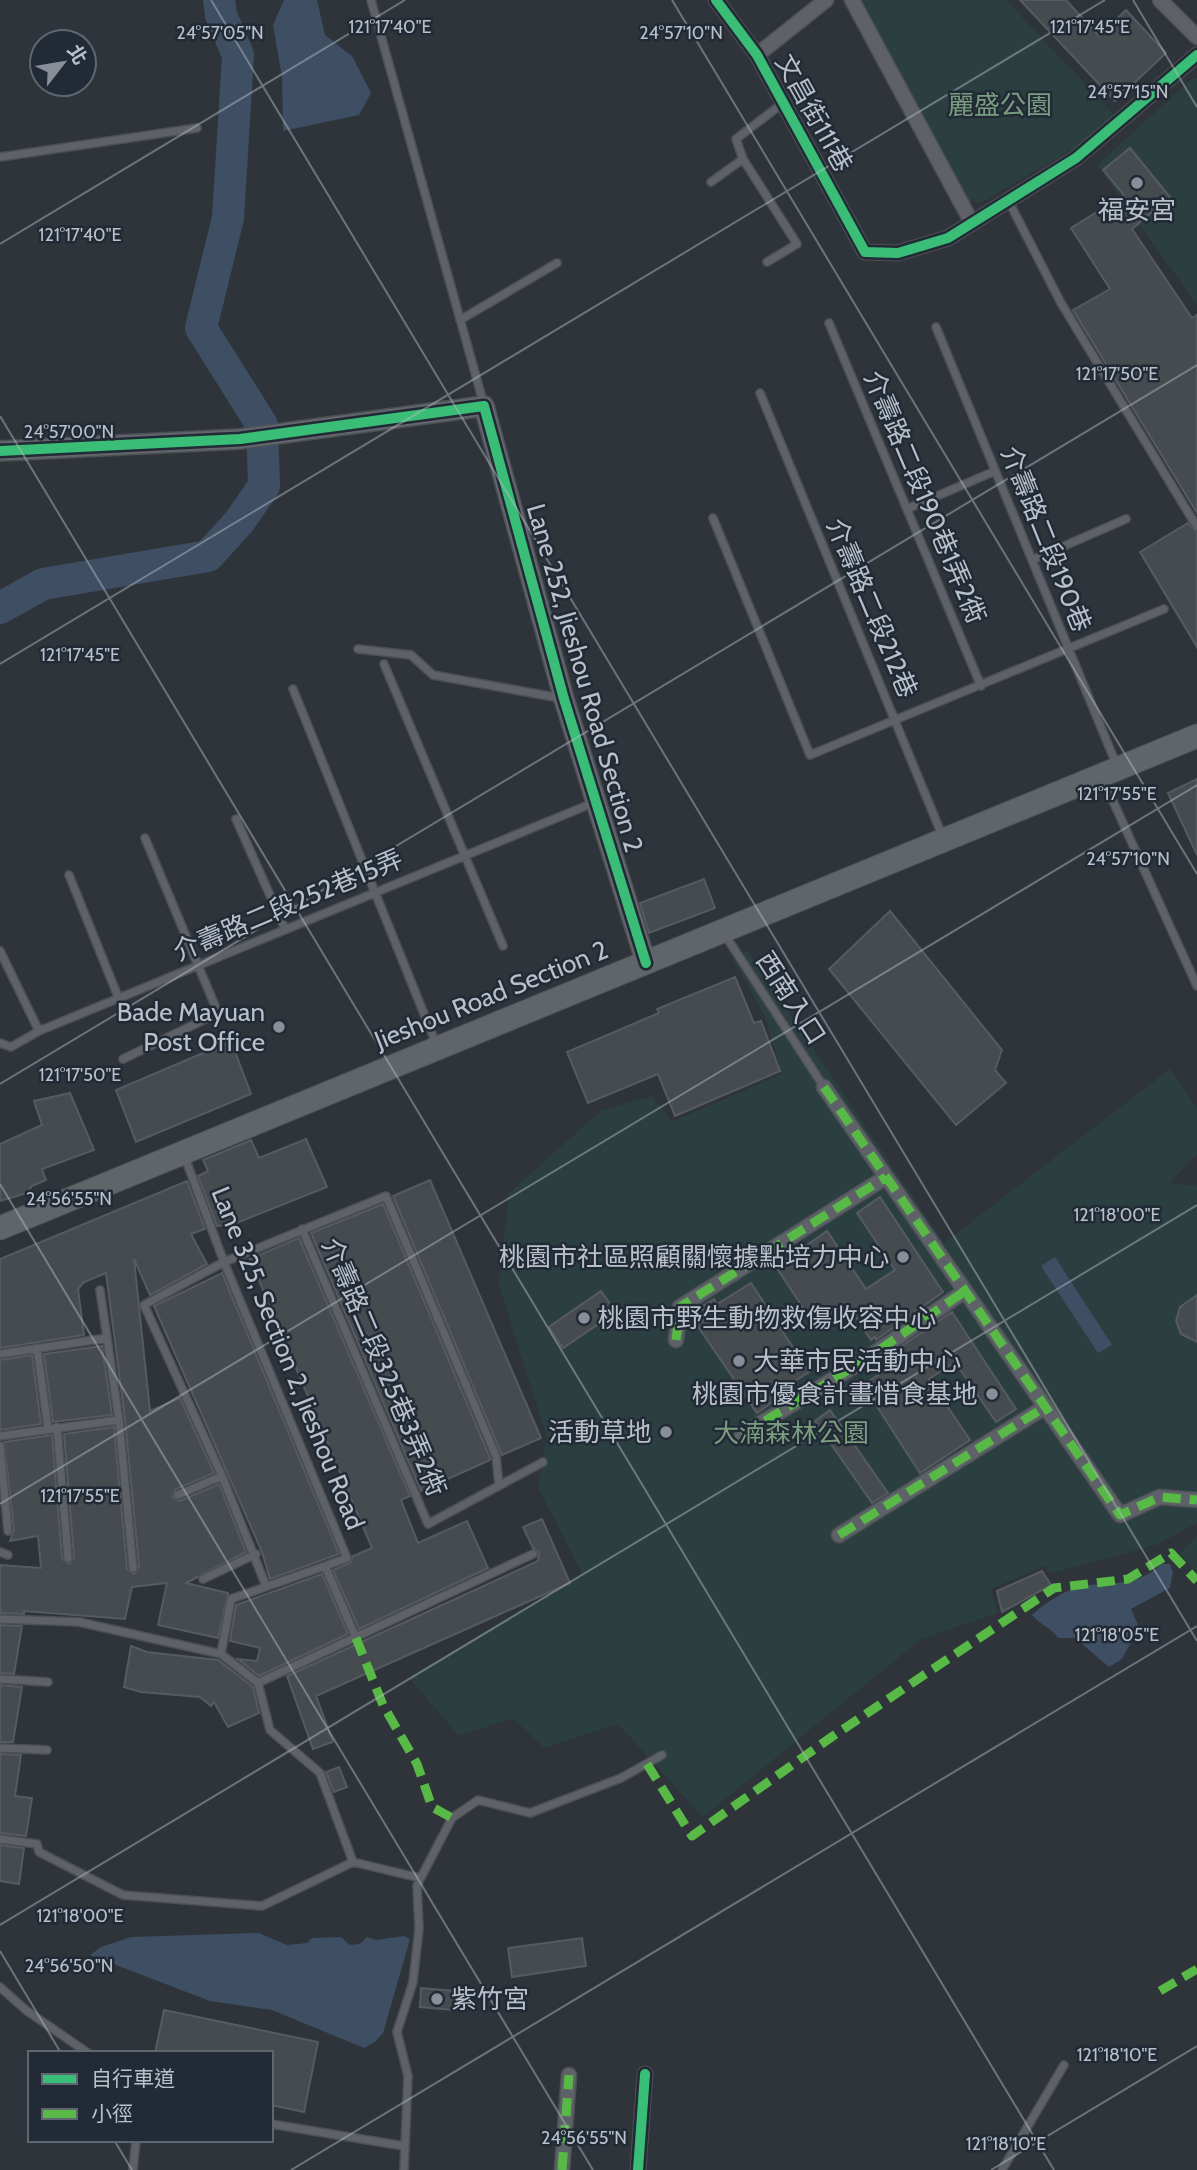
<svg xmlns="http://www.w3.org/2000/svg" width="1197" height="2170" viewBox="0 0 1197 2170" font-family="Cabin,'Noto Sans TC',sans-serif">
<rect width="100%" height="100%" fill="#2e343a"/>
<!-- green -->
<path fill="#2c3f40" d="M858,0H1006L1116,117L1095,136L980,203L965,199Z
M1197,78V305L1097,165L1192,79Z
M748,951L944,1243L1170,1069L1197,1108V1154L1169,1183L1197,1186V1523L1156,1545L1052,1573L1044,1566L991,1589L998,1613L921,1639L703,1817L618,1724L544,1748L513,1718L459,1736L409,1678L582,1573L538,1487L547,1437L499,1286L509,1193L602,1110L652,1096L672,1122L782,1074L765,1017L733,959Z
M1197,1536V1573L1180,1553Z"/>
<!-- water -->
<path fill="#3e4f63" d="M284,0H317L325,35L352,56L371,93L359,115L283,131L282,77L273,25Z
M1055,1257L1112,1345L1098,1353L1041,1266Z
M1162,1564H1170L1173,1572L1170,1588L1131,1609L1139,1627L1122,1659L1109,1667L1075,1638H1058C1051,1627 1040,1625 1032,1615C1044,1604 1063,1591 1079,1587C1114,1579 1131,1590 1162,1564Z
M259,1933L287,1945L307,1943L312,1938L341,1937L350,1945L360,1944L367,1937L376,1940L404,1936L410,1939L383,2033L375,2042L364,2048L272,2010L210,2001L90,1955L101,1947L131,1937Z"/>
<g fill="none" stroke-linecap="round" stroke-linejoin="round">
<!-- river -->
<path stroke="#3e4f63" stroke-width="32" d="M0,608L43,584L208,556L239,522L264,486L262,425L201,328L228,218L238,55L221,15L219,0"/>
</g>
<!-- building -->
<path fill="#464b50" stroke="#565b61" stroke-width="2" d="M1020,0H1066L1099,36L1126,10L1166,53L1115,101Z
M1130,148L1170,197L1132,229L1192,318L1197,315V513L1073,310L1110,289L1071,228L1124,195L1103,170Z
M1188,523L1197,533V647L1140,552Z
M1197,779V855L1168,793Z
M704,879L715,908L649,933L640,903Z
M890,911L1002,1050L995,1070L1006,1083L956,1125L829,969Z
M735,977L754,1023L761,1021L780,1071L675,1116L658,1074L588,1103L567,1052L659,1013L657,1009Z
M231,1041L251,1094L136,1142L116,1090Z
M70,1093L94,1150L42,1169L46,1180L32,1186L27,1193L0,1201V1144L42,1125L34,1101Z
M306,1139L327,1187L234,1224L217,1226L198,1176L208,1171L203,1160L251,1140L259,1158Z
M430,1180L541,1438L502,1455L393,1196Z
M187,1181L205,1229L191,1234L207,1264L150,1295L134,1259L150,1411L180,1398L214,1473L176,1489L172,1497L180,1501L219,1484L246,1552L186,1583L228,1593L218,1638L158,1625L167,1583L132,1587L125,1619L24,1611V1614L0,1613V1565L41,1568L38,1536L10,1541L14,1530L4,1442L52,1435L62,1559L69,1564L74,1557L64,1434L114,1427L127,1569L134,1574L139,1567L125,1419L106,1273L84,1282L78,1289L84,1335L0,1348V1259Z
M880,1197L943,1292L876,1340L875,1337L871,1340L846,1303L814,1324L776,1267L827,1231L866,1289L895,1270L857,1213Z
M383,1204L490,1458V1460L421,1491L311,1233Z
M299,1238L410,1496L401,1500L418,1543L467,1521L488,1568L359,1629L333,1570L350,1563L353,1556L372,1548L250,1259Z
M222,1273L339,1554L270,1579L262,1552L154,1306Z
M751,1283L809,1372L778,1392L781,1396L757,1413L697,1325L708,1317L701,1307L714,1299L717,1304Z
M601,1291L616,1312L563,1348L549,1327Z
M1197,1295V1342L1181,1334L1176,1321L1180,1307Z
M952,1312L1016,1409L996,1422L955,1362L929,1379L970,1440L920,1473L863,1385L893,1365L887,1356Z
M102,1346L112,1415L53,1422L44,1354Z
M32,1355L41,1424L0,1430V1360Z
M830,1410L888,1493L872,1503L815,1421Z
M542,1519L570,1583L316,1696L333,1742L313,1749L287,1676L538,1561L539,1552L533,1548L523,1527Z
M1042,1571L1051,1585L1002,1612L997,1591Z
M322,1574L348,1634L259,1676L238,1659L257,1661L260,1648L230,1641L236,1605Z
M0,1625L22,1626L14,1674L0,1673Z
M131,1646L147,1652L218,1660L253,1687L259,1713L228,1727L214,1702L211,1706L200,1697L141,1692L124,1687Z
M0,1685L22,1687L13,1742H0Z
M0,1754L21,1755L15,1796L32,1798L26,1836L0,1833Z
M339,1767L347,1787L334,1792L326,1772Z
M0,1845L24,1848L19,1884L0,1881Z
M582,1938L586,1966L512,1977L508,1948Z
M421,1988L455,1991L454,2010L420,2007Z
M164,2010L318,2042L304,2112L271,2105V2053H155Z"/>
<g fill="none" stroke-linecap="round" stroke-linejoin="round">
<defs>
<path id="lane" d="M371,0L484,405
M0,157L197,128
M711,182L743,159
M1008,200L1061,303L1197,527
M767,262L797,244L743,159L736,139L783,103
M460,320L557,263
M829,323L981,686
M936,327L1117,766
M760,393L942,835
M907,509L995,471
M713,518L810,755L1164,609
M1032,560L1126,519
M358,649L411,655L433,675L560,698
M384,664L503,946
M293,689L437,1046
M1102,777L1197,986
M236,819L285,929
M69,875L119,999
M725,935L824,1087
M0,951L39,1031
M0,1043L11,1047L39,1031L593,803
M123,1059L218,1013L145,838
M184,1155L224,1262L347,1558L325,1566
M302,1229L428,1524L543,1462
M100,1290L119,1420L133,1568
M37,1348L48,1428
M0,1354L107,1338
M57,1427L68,1558
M0,1436L119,1420
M0,1446L8,1531
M178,1495L222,1476
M0,1552L8,1555
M203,1579L256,1554
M266,1586L222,1476L144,1305L224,1262L386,1196L496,1456L499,1485
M0,1619L79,1622L221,1654L258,1683L270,1730L320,1773L353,1862
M221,1654L231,1599L325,1566L356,1638
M0,1679L48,1682
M258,1683L533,1554
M0,1748L47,1750
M0,1839L37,1844L39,1852L123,1895L262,1906L353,1862
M353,1862L420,1878
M0,1987L27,2011L88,2053
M271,2124L404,2146
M133,2170L136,2140
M404,2170L408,2076L397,2032L413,1982L419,1929L417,1885L452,1818L478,1800L530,1813L621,1778L662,1755
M1002,2170L1064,2065"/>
<path id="street" d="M716,0L757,55L865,252L898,253L948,238L1076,158L1197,55
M852,0L972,223
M1160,0L1197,37
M757,55L826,0
M824,1087L1120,1515L1160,1497L1197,1500
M676,1340L680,1307L886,1177
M742,1435L863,1361L965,1291
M839,1535L1045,1407
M562,2170L569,2075
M638,2170L645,2074"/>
<path id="secondary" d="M0,451L240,439L484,406L564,699L646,963"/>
<path id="primary" d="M0,1228L1197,736"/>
</defs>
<!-- lane casing -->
<use href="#lane" stroke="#4c5055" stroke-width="10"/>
<!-- street casing -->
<use href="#street" stroke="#4c5055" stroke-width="17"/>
<!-- secondary casing -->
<use href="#secondary" stroke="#4c5055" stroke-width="22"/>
<!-- primary casing -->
<use href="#primary" stroke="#4c5057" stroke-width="25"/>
<!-- lane -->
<use href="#lane" stroke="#5e6268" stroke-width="7"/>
<!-- street -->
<use href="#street" stroke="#5e6268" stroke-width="14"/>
<!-- secondary -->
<use href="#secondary" stroke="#63666d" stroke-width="19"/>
<!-- primary -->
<use href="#primary" stroke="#60656a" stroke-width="23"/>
<!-- quiet -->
<path stroke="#58b947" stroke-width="9" stroke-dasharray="18 9" stroke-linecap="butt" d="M824,1087L1120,1515L1160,1497L1197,1500
M676,1340L680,1307L886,1177
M742,1435L863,1361L965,1291
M839,1535L1045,1407
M356,1638L383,1705L417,1764L432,1807L452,1818
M647,1764L692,1836L833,1736L1054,1588L1128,1579L1171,1553L1197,1581
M1160,1991L1197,1969
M562,2170L569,2075"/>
<defs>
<path id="cycleway" d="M716,0L757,55L865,252L898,253L948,238L1076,158L1197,55
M0,451L240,439L484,406L564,699L646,963
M638,2170L645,2074"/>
</defs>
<!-- cycleway casing -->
<use href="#cycleway" stroke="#212a35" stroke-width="15"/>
<!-- cycleway -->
<use href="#cycleway" stroke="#3abd76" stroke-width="10"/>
</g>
<!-- ticks -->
<path fill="none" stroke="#b9c0ca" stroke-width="2" stroke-opacity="0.45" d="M211,0L1197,1641M672,0L1197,874M1133,0L1197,107M0,244L405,0M0,416L1054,2170M0,664L1105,0M0,1084L1197,365M0,1184L593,2170M0,1504L1197,785M0,1925L1197,1205M0,1951L61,2053M114,2140L132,2170M291,2170L1197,1626M991,2170L1197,2046"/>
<!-- markers -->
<g fill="#888f98" stroke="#212a35" stroke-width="2.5">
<circle cx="1137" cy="183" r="7"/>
<circle cx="279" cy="1027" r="7"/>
<circle cx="903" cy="1257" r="7"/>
<circle cx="584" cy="1318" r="7"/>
<circle cx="739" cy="1361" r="7"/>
<circle cx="992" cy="1394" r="7"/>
<circle cx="666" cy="1432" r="7"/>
<circle cx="437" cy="1999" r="7"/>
</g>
<g text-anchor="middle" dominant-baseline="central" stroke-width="5" stroke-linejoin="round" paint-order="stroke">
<!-- park labels -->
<g font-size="26" fill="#7a9d80" stroke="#212a35">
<text x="1000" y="105">麗盛公園</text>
<text x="791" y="1433">大湳森林公園</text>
</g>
<!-- street labels -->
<g font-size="26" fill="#b9c0ca" stroke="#212a35">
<text transform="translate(814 113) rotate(61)">文昌街111巷</text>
<text transform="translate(925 497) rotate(67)">介壽路二段190巷1弄2衖</text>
<text transform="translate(1046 539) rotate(68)">介壽路二段190巷</text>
<text transform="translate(872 608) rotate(67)">介壽路二段212巷</text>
<text transform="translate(585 678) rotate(74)">Lane 252, Jieshou Road Section 2</text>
<text transform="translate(288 905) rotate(-23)">介壽路二段252巷15弄</text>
<text transform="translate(491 995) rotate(-22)">Jieshou Road Section 2</text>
<text transform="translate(791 998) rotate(57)">西南入口</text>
<text transform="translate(288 1358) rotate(68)">Lane 325, Section 2, Jieshou Road</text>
<text transform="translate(384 1367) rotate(67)">介壽路二段325巷3弄2衖</text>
</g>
<!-- poi labels -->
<g font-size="26" fill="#b9c0ca" stroke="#212a35" text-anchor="end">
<text x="1137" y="210" text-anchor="middle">福安宮</text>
<text x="265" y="1012">Bade Mayuan<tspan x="265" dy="30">Post Office</tspan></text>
<text x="889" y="1257">桃園市社區照顧關懷據點培力中心</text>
<text x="598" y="1318" text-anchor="start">桃園市野生動物救傷收容中心</text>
<text x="753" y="1361" text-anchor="start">大華市民活動中心</text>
<text x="978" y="1394">桃園市優食計畫惜食基地</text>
<text x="652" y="1432">活動草地</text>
<text x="451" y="1999" text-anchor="start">紫竹宮</text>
</g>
</g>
<g font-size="18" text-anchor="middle" fill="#b9c0ca" stroke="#212a35" stroke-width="5" stroke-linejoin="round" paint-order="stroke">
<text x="1090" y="33">121°17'45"E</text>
<text x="390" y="33">121°17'40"E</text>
<text x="220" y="39">24°57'05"N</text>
<text x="681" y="39">24°57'10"N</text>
<text x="1128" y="98">24°57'15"N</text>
<text x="80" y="241">121°17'40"E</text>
<text x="1117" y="380">121°17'50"E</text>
<text x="69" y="438">24°57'00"N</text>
<text x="80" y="661">121°17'45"E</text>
<text x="1117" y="800">121°17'55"E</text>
<text x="1128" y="865">24°57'10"N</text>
<text x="80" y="1081">121°17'50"E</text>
<text x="69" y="1205">24°56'55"N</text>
<text x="1117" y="1221">121°18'00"E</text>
<text x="80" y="1502">121°17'55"E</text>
<text x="1117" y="1641">121°18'05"E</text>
<text x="80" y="1922">121°18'00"E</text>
<text x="69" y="1972">24°56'50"N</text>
<text x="1117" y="2061">121°18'10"E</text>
<text x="584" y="2144">24°56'55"N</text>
<text x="1006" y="2150">121°18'10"E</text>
</g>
<!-- legend -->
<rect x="28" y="2051" width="245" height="91" fill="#212a35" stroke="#5e6671" stroke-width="2"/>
<rect x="42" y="2074" width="35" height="10" fill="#3abd76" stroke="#5e6671" stroke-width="2"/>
<text x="91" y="2086" font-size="21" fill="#b9c0ca">自行車道</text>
<rect x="42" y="2109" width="35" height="10" fill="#58b947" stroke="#5e6671" stroke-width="2"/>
<text x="91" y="2121" font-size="21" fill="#b9c0ca">小徑</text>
<!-- north arrow -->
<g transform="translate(63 63) rotate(59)"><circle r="33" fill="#212a35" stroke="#5e6671" stroke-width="2"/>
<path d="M0-5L12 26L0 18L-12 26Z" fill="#888f98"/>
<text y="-10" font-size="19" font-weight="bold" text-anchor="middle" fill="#b9c0ca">北</text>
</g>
</svg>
